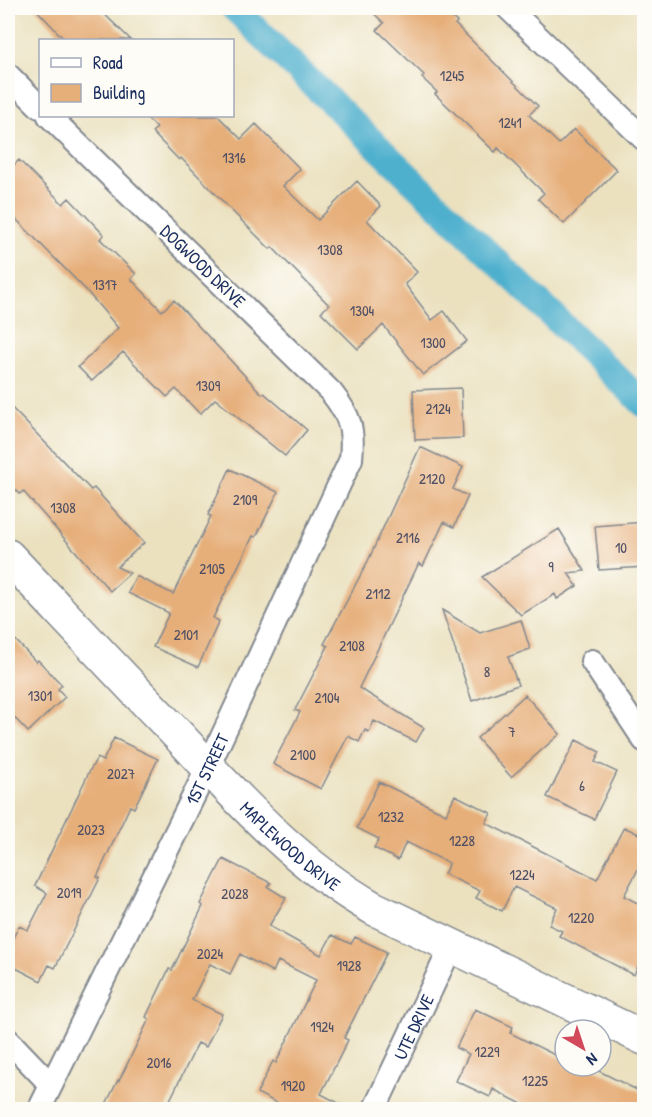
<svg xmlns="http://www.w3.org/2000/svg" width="652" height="1117" viewBox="0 0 652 1117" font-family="'Patrick Hand',sans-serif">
<rect width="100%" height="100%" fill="#fdfcf7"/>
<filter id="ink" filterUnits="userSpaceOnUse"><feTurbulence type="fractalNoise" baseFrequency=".0167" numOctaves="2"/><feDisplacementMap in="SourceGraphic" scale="12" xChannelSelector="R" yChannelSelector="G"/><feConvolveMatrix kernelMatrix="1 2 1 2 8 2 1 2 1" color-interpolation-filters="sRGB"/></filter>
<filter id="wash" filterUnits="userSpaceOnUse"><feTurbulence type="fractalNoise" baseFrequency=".008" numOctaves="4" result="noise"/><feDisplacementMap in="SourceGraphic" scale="24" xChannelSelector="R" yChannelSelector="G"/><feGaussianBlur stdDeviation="1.35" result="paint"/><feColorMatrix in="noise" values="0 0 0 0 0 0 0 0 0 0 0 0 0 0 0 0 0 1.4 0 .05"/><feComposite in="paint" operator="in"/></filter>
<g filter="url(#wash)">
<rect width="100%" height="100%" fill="#ebe1bf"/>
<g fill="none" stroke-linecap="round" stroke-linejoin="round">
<!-- canal -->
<path stroke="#4fb0ce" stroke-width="27" d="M234,8L644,404"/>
</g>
<g id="blocks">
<!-- building -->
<path fill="#e6ae79" d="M35,8H98L131,40H65Z
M368,8H441L457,22L455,24L538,106L529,115L559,144L574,129L617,170L564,224L538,199L544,193L498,148L495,152L435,94L437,92L422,78L424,75L377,30L384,23Z
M145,116H218L241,139L256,124L300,169L283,186L318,220L357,181L381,206L367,220L417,272L405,284L432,320L444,311L467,341L423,375L383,325L358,349L321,312L329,305L272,247L270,249L233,212L181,158L179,160L152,132L157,128Z
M19,160L63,204L69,198L104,235L100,239L136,274L131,279L162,311L174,300L262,394L264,393L307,430L285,456L215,399L200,414L176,389L167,397L123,352L92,381L78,367L118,328L85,289L8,211V171Z
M461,388L463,438L415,440L413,390Z
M8,404L91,490L94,488L144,543L117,567L130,573L110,591L23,491L20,494L8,482Z
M420,447L463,467L453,489L468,496L454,527L444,522L423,566L419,563L359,688L424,728L416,742L374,721L369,732L365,730L359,742L348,736L321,789L273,764L300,712L295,710L328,646L324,644L368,561Z
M230,469L278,492L256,537L253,536L213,618L219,621L198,667L153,647L169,613L128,593L136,576L173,594L211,516L208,515Z
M645,522V567L599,570L595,526Z
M559,529L585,571L568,573L577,586L557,599L555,594L521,615L482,577Z
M442,610L480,633L521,620L530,649L508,657L518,685L472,701Z
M8,632L36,662L38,660L62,685L58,689L65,697L28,732L8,711Z
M525,695L560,734L511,777L477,738Z
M114,738L158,759L134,808L130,806L97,877L100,878L55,968L49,965L41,981L8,964V948L19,926L28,930L47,893L35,886L89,772L97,758L103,761Z
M576,740L600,752L595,762L617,772L594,819L547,797Z
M379,782L446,814L455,795L491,813L486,823L597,879L624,827L645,837V856L624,896L645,907V969L638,966L634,975L559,936L562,931L549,925L557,908L514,887L502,911L476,898L480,891L444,874L449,863L406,842L398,860L374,848L379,839L357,828Z
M223,859L271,883L268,887L286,898L269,926L321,955L332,935L351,944L355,937L387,952L344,1038L348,1040L321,1094L352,1110H290L257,1093L273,1061L276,1063L316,980L278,961L273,972L240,954L230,974L210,964L192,1000L222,1014L206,1047L198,1043L165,1110H103L118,1080L119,1081L149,1019L146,1017L169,969L172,970L203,906L200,904Z
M475,1009L513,1027L510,1033L565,1060V1066H589L645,1094V1110H533L493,1089L490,1097L456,1081L469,1054L456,1048Z"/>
</g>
</g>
<g filter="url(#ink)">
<use href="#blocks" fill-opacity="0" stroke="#83888e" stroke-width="1.5"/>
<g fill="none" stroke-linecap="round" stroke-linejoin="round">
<defs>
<g id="street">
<path d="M508,8L644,139"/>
<path d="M8,75L40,107"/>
<path d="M592,661L644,740"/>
<path d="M8,1040L51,1085"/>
<path id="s1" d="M39,1110L208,767L351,459C354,428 350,416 331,392L49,116"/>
<path id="s2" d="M374,1110L452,945"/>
</g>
<g id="secondary">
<path id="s3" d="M8,556C64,615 120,675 177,734C237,798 297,865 373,908L644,1038"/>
</g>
</defs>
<!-- street casing -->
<use href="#street" stroke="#83888e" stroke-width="26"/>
<!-- secondary casing -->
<use href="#secondary" stroke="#83888e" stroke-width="36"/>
<!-- street -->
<use href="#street" stroke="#fff" stroke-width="22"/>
<!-- secondary -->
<use href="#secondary" stroke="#fff" stroke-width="33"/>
</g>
</g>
<g text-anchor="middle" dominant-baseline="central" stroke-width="6" stroke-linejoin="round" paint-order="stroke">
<!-- number labels -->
<g font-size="15" fill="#4e4f65">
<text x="452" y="75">1245</text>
<text x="510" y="122">1241</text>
<text x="234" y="157">1316</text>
<text x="330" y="249">1308</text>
<text x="105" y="284">1317</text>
<text x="362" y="310">1304</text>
<text x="433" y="342">1300</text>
<text x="208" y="385">1309</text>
<text x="438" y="408">2124</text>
<text x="432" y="478">2120</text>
<text x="245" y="499">2109</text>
<text x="63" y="507">1308</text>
<text x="408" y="537">2116</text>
<text x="621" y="547">10</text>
<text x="551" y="566">9</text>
<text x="212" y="568">2105</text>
<text x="378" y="593">2112</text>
<text x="186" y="634">2101</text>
<text x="352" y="645">2108</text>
<text x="487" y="671">8</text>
<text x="40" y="695">1301</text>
<text x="327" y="697">2104</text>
<text x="512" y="731">7</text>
<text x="303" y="754">2100</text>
<text x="121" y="773">2027</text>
<text x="582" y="785">6</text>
<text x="391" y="816">1232</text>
<text x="91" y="829">2023</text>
<text x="462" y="840">1228</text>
<text x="522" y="874">1224</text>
<text x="69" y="892">2019</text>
<text x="235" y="893">2028</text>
<text x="581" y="917">1220</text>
<text x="210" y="953">2024</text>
<text x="349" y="965">1928</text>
<text x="322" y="1026">1924</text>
<text x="487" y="1051">1229</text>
<text x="159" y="1062">2016</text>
<text x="535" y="1080">1225</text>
<text x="293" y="1085">1920</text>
</g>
<!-- street labels -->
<g font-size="18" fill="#1b2f5e" stroke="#fdfcf7">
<text transform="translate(203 266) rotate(44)">DOGWOOD DRIVE</text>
<text stroke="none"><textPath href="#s1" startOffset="380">1ST STREET</textPath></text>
<text stroke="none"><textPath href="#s3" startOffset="405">MAPLEWOOD DRIVE</textPath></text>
<text stroke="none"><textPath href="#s2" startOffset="92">UTE DRIVE</textPath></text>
</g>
</g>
<!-- margin -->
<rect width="652" height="1117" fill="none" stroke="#fdfcf7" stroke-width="30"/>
<!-- legend -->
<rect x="39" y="39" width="195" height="78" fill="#fdfcf7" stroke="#a3aaba" stroke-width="1.5"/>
<rect x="51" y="58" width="30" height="9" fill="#ffffff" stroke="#a3aaba" stroke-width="1.5"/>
<text x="93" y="69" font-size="18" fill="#1b2f5e">Road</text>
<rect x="51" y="84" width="30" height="18" fill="#e6ae79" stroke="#a3aaba" stroke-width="1.5"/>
<text x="93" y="99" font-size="18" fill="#1b2f5e">Building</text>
<!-- north arrow -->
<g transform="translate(583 1048) rotate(141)"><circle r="28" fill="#fdfcf7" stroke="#a3aaba" stroke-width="1.5"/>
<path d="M0-4.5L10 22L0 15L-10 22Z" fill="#d1495b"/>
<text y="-9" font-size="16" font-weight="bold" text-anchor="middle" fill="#1b2f5e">N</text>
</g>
</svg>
